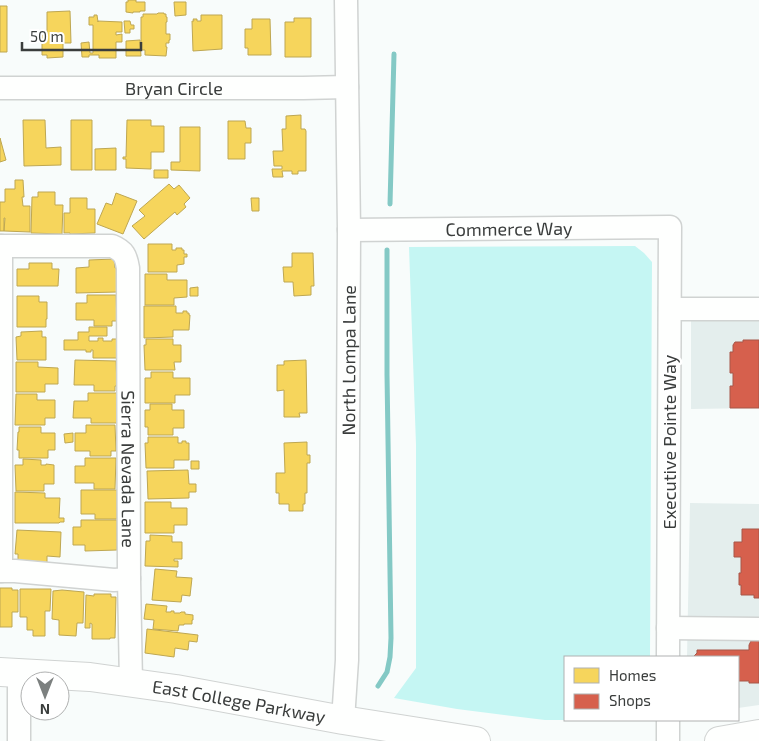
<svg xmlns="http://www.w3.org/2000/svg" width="759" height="741" viewBox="0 0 759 741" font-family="'Exo 2',sans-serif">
<rect width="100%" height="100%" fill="#f8fcfb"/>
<!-- built -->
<path fill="#e4eeed" d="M691,299H759V408L691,409Z
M690,503L759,504V705L738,708V657H687Z"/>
<!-- green -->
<path fill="#c5f6f3" d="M635,246L644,253L652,262L650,657H565V720H545L457,709L394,698L416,668V445L409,247Z"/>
<!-- homes -->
<path fill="#f6d55c" stroke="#bea752" d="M128,0H136V2H145V11H140V12H133V13L126,12V2H128Z
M174,2H186V15L175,16Z
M0,6H7V52H0Z
M70,11L71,43H63V57L47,58V55H42V35H47V12Z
M158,13H164V14H166V17H167V22H166V34H170V40H169V43H166V47H167L166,56L145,55V50H141V17H143V14H157Z
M94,15H97L98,22V21L122,22V32H116V35L122,34V42H116V58H99V55H89V57H82L81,43L89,42L90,53H93V25H89V17H94Z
M201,15H222V49L193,51L192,21H194L193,19H197V21H201Z
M294,18H311V57H285V22H294Z
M252,19H270L271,55H248V48H245V29H252Z
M124,21H130L131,25H134V29H130V33H125Z
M140,40L141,56H126V41Z
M301,115V129H305L306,131V171H298V174H292V171H282L283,177H273L272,169H282V166H274L273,151H283L282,129H286V116Z
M23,120H45L46,148L61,147V165L24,166Z
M71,120H92V170H71Z
M127,120H151V126H164V152H151V169L126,168V159H123V157H126Z
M228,121H245L246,128H251V143H245V159H228Z
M180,127H200V171L171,170V162H180Z
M0,138L6,160L0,162Z
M116,148V170H95V149Z
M154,170H168V178H154Z
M15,180H23L24,197H22L23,206H30V232L4,231L5,218H4V231H0V202H5V189H15Z
M169,184L174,189L179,185L190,198L184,204L186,207L177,215L175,212L144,239L132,226L145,216L139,210Z
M38,192H55V205H63L62,234L31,233L32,197H38Z
M116,193L137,201L123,234L97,224L106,203L112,205Z
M70,198H87V209H95V233L70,234V233H64V213H70Z
M251,198H259V211H252Z
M148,244H172V250H176V248H182V250H184V254H187V257H184V264L177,265V272H148Z
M292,253H313L314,286H311V295L294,296L293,282H284L283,267H292Z
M114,259L115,268H118V292L76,293V268L89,267V260Z
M29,263H52V269H59L58,286H17V269H29Z
M145,274H167V280H187V297L174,298V305H145Z
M198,287V296H190V288Z
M87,295H116L117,321H112V326H94V320H76V303H87Z
M17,296H39V302H47V319H46V327H17Z
M144,306H176V313H183V311H187V313H189V315H190L189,330H173V337L144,338Z
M89,327H107V336H89V341H98V338H103V341H112V339H117V341H118L117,358H93V350H91V352H86V350H64V340H78V332H89Z
M42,331V337H46V360H17L16,337L21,336V332Z
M146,339H173V345H181V362H174L175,370H145L144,345H146Z
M75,360L116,361L117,386H115V391H94V385H74Z
M306,360L307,413H299L300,417H284V390L277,391V365H284V361Z
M16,362H38V367L58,368V384H45V392H16Z
M151,372H173V378H190V395H175V403H145V378H151Z
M88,393H117V423H91V418H73L74,401H88Z
M16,394H37V400H55V418H45V425H15Z
M150,404H172V410H184V428H173V435H148V427H145V410H150Z
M86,425H115L116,451H111V456H90V451H75V433H86Z
M19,427H41V433H55V450H48V458H19V450H17L18,432H19Z
M73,433V442L65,443L64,434Z
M148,437H178V443H182V441H186V443H189V460H174V468H146L145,443H148Z
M307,442V455H310V463H307V493H305V504H303V511H289V504H279V493H276V473H285L284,443Z
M85,458H116L115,489H94V483H75V466H85Z
M23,459L41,460V465H46V464L54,465V484H44V491H16L15,465H23Z
M191,461H199V469H191Z
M188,470L189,484H196V492H189V498L148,499L147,471Z
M81,490H117V519H95V514H81Z
M15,492L45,493V498H60L59,518H64V522H60L59,523H15Z
M145,502H171V508H187V525H174V533H145Z
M81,520H117V550L85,551V545H73V527H81Z
M17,530L61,532L60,557L47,556V564L18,562V554H15Z
M150,535L172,536V542H182V559H174V561H178V567L145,566L146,541H150Z
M155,569L177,571L176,577L192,578L190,596L182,595L181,602L152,600Z
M0,588H12V590H18V612H12V627H0Z
M20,589H51L50,611H45V636H33V630H27V617H20Z
M62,590L84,592L83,623H77L76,636L59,635V620L52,619L53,591Z
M94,594H111V597H116L115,638H110V639H92V624L90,623V628H85L86,595L94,596Z
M146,604L167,606L166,612H171V611H174V613H180L181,612H185V614L193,615V620H192V624H184V625H179L178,631L153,629L154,620L144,619Z
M147,629L198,635L197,642L189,641L188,650L175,648L174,657L145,653Z"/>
<!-- shops -->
<path fill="#d6604d" stroke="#a75648" d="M743,340H759V408H730V386H733V373H730V352H733V345L735,342H743Z
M742,529H759V598H754V595H741V585H739V573H741V557H734V542H742Z
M751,641H759V683H749V681H738V657H693L697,653V650H749V645Z"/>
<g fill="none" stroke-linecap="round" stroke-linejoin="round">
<!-- stream -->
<path stroke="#84c9c5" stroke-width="5" d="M390,204L394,54
M378,686L387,672L390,657L391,638L387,374V250"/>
<defs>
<g id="minor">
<path id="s1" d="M0,88H303L347,87"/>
<path id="s2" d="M349,230L670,227L668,657"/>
<path id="s3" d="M0,246H112C124,251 126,256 128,268L129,579L131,683"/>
<path d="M1,246V571"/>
<path d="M670,309H759"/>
<path d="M0,571H15L114,580L129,579"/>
<path d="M668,628L759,629"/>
<path id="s4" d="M343,720L347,660L349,230L346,0"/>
<path d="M19,741V672"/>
<path d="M668,741V720"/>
</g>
<g id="major">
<path id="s5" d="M0,672L90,677L176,689L343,720L476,741"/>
<path d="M719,741L759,734"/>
</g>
</defs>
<!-- minor casing -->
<use href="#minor" stroke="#d0d3d2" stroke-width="25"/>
<!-- major casing -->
<use href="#major" stroke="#d0d3d2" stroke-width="30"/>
<!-- minor -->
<use href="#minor" stroke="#fefffe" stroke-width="22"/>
<!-- major -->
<use href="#major" stroke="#fefffe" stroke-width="28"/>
</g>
<g text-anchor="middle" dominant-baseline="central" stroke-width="5" stroke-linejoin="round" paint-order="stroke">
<!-- street labels -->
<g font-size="18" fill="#3a3d3c" stroke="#fff">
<text stroke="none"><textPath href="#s1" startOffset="174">Bryan Circle</textPath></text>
<text stroke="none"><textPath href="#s2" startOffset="160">Commerce Way</textPath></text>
<text stroke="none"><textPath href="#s4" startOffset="360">North Lompa Lane</textPath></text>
<text transform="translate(669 442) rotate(-90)">Executive Pointe Way</text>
<text stroke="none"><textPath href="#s3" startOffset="342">Sierra Nevada Lane</textPath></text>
<text stroke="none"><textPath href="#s5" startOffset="241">East College Parkway</textPath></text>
</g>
</g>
<!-- legend -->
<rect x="564" y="656" width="175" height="65" fill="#ffffff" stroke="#b0b1b1"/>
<rect x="574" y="668" width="25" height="15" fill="#f6d55c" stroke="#b0b1b1"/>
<text x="609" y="681" font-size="15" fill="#3a3d3c">Homes</text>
<rect x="574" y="694" width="25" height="15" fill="#d6604d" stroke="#b0b1b1"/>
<text x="609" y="706" font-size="15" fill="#3a3d3c">Shops</text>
<!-- north arrow -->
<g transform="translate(45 696) rotate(180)"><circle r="24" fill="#ffffff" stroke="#b0b1b1"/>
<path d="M0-4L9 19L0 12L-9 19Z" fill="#7c807f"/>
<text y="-8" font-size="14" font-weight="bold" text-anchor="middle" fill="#3a3d3c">N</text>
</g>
<!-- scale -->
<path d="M22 42v8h119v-8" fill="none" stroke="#3a3d3c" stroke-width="2.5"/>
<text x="30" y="42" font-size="15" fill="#3a3d3c" stroke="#ffffff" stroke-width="4" paint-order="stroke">50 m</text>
</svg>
